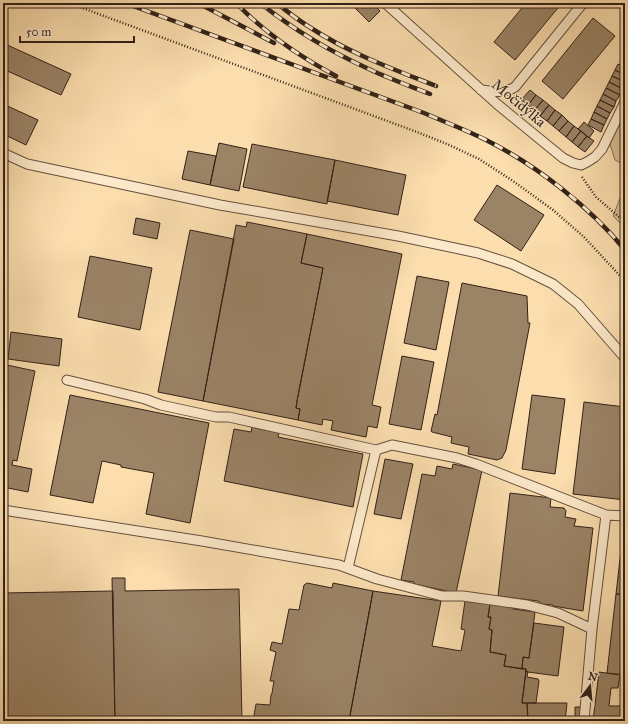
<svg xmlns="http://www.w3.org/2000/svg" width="628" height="724" viewBox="0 0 628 724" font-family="'IM FELL Great Primer',serif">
<rect width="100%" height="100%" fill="#fbddae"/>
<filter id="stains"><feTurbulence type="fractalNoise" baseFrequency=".005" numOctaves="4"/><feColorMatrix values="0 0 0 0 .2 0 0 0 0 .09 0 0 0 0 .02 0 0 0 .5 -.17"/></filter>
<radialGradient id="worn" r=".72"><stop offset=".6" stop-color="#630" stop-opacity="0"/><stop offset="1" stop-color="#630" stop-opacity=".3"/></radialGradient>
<!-- green -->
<path fill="#d9bd94" stroke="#867056" d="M625,111V165L615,160L609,141Z
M625,186V228L613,216Z"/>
<!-- building -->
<path fill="#9b8366" stroke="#332218" d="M350,3H372L380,11L369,22Z
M526,3H562L515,60L494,42Z
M593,18L615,36L563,99L542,81Z
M3,43L71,74L61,95L3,69Z
M618,64L625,67V75L615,70Z
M615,70L625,75V82L612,76Z
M612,76L625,82L623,89L609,82Z
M609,82L623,89L620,95L606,88Z
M606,88L620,95L616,101L603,94Z
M530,90L536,95L528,105L521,100Z
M603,94L616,101L614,107L600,100Z
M536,95L543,100L534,111L528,105Z
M543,100L549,105L540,116L534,111Z
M600,100L614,107L610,113L597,106Z
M3,104L38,120L26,145L3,134Z
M549,105L555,110L547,121L540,116Z
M597,106L610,113L607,119L594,112Z
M555,110L562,115L553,126L547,121Z
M594,112L607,119L604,125L591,119Z
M562,115L568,121L559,131L553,126Z
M591,119L604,125L601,132L588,125Z
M568,121L574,126L566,137L559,131Z
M584,122L594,131L589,138L578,129Z
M574,126L581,131L572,142L566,137Z
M581,131L587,136L578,147L572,142Z
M587,136L594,141L585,152L578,147Z
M219,143L247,149L239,191L210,185Z
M252,144L335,160L327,204L243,187Z
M188,151L216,156L210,185L182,179Z
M335,160L406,175L398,215L327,201Z
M497,185L544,215L521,251L474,220Z
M136,218L160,223L157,239L133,234Z
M247,222L307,234L301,263L323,268L297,401L296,408L300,409L298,420L203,401L236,225L246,227Z
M190,230L234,239L203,401L158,392Z
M307,234L402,254L372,405L381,407L377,428L368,426L366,437L331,430L333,421L323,419L322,425L298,420L300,409L296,408L297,401L323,268L301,263Z
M90,256L152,268L140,330L78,317Z
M417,276L449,282L436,350L404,343Z
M462,283L527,296L528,323H530L506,450L502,458L497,460L468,454L469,447L451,443L452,437L432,432L431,431L435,414L437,415Z
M11,332L62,339L59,366L8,359Z
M402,356L434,362L421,430L389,424Z
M7,365L35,371L17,461L13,460L12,465L32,469L28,492L3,487V417L8,391L3,390V384Z
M70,395L209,423L190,523L146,514L154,473L121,467V465L102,461L93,503L50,495Z
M532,395L565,399L555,474L522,469Z
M584,402L625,407V500L573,494Z
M252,427L279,433L278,437L363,454L353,507L224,481L234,429L251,432Z
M385,459L413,464L401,519L374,514Z
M453,464L482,470L456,593L414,584V582L401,580L422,474L435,476L437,466L452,469Z
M510,493L551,498L550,507L564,508L566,511L565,517L576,519L574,526L593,528L583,611L553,606V605L542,604L538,601L498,596Z
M623,533H625V595L616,594Z
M112,578H125V591L239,589L242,721H115Z
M307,583L332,588L333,583L373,591L349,721H253L256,704L270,705L271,695L272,693L274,681H270L276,652L270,650L272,642L282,644L289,609L299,610L304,585Z
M113,591L115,721H3V593Z
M373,591L441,601L432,646L461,651L465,630L461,629L465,601L490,604L488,617H491L489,629L492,630L490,652L506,655L504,666L526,669V671L522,703H527L528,721H349Z
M616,594L625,595V675L607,673Z
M490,604L511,607L513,609L535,612L529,658L523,657L522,669L504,666L506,655L490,652L492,630L489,629L491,617H488Z
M534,623L564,627L558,676L528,672L526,671V669H522L523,657L529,658Z
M526,671L528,672L527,677L538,679L539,681L536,703H522Z
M599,672L620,675L618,688H611L609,706H625V721H593Z
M527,703H567L565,721H528Z
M575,707H582L581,721H574V719H575Z"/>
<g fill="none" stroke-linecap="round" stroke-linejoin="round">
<defs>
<path id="lane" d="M385,3L497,104L563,158L573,163L581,165L587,162L595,157L602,149L625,102
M481,90C493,91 504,94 515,87L583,3
M3,153L27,164L220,205L398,236L478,253L512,264L553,284L578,304L625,358
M67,380L145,399L161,405L216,417H229L376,450L392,445L457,458L476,464L606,515
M3,510L202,541L339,565L377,579L442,596H463L527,605L558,613L592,629
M348,568L376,450
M584,721L592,629L606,515L625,516"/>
</defs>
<!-- lane casing -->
<use href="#lane" stroke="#65513e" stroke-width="11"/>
<!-- path -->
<path stroke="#332218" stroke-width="2.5" stroke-dasharray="1 2" stroke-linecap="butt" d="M69,3L417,132L447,144L479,159L513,181L553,210L583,236L625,281
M582,177L596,197L625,222"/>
<!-- lane -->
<use href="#lane" stroke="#fce9ca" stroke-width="9"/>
<defs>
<path id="rail" d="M125,3L424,113C445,122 466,130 486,140C536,165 590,207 625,250
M198,3L274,43
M236,3C265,33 299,56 336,76
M260,3C294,30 331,52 371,70C390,79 410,86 430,94
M276,3C287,11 299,21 311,28C349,53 393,69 436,86"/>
</defs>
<!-- rail casing -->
<use href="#rail" stroke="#332218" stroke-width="4.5"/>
<!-- rail -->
<use href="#rail" stroke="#fce9ca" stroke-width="3" stroke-dasharray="9" stroke-linecap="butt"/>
</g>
<g text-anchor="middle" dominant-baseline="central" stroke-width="3" stroke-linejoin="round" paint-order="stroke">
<!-- street labels -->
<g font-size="15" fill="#332218" stroke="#fce9ca">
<text transform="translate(519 103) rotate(40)">Močidýlka</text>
</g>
</g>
<!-- margin -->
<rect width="628" height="724" fill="none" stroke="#fbddae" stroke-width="16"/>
<rect x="4" y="4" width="620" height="716" fill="none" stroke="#332218" stroke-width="2"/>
<rect x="8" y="8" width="612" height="708" fill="none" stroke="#332218"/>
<!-- north arrow -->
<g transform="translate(590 686) rotate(16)" stroke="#fce9ca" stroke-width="3" paint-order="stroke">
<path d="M0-3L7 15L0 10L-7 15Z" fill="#332218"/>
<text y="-6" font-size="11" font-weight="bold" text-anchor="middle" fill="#332218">N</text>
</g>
<!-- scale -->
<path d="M20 36v6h114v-6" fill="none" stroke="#332218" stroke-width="2"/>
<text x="26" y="36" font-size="12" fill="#332218" stroke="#fce9ca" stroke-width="3" paint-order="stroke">50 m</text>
<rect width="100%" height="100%" filter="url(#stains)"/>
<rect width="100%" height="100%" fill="url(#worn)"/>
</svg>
